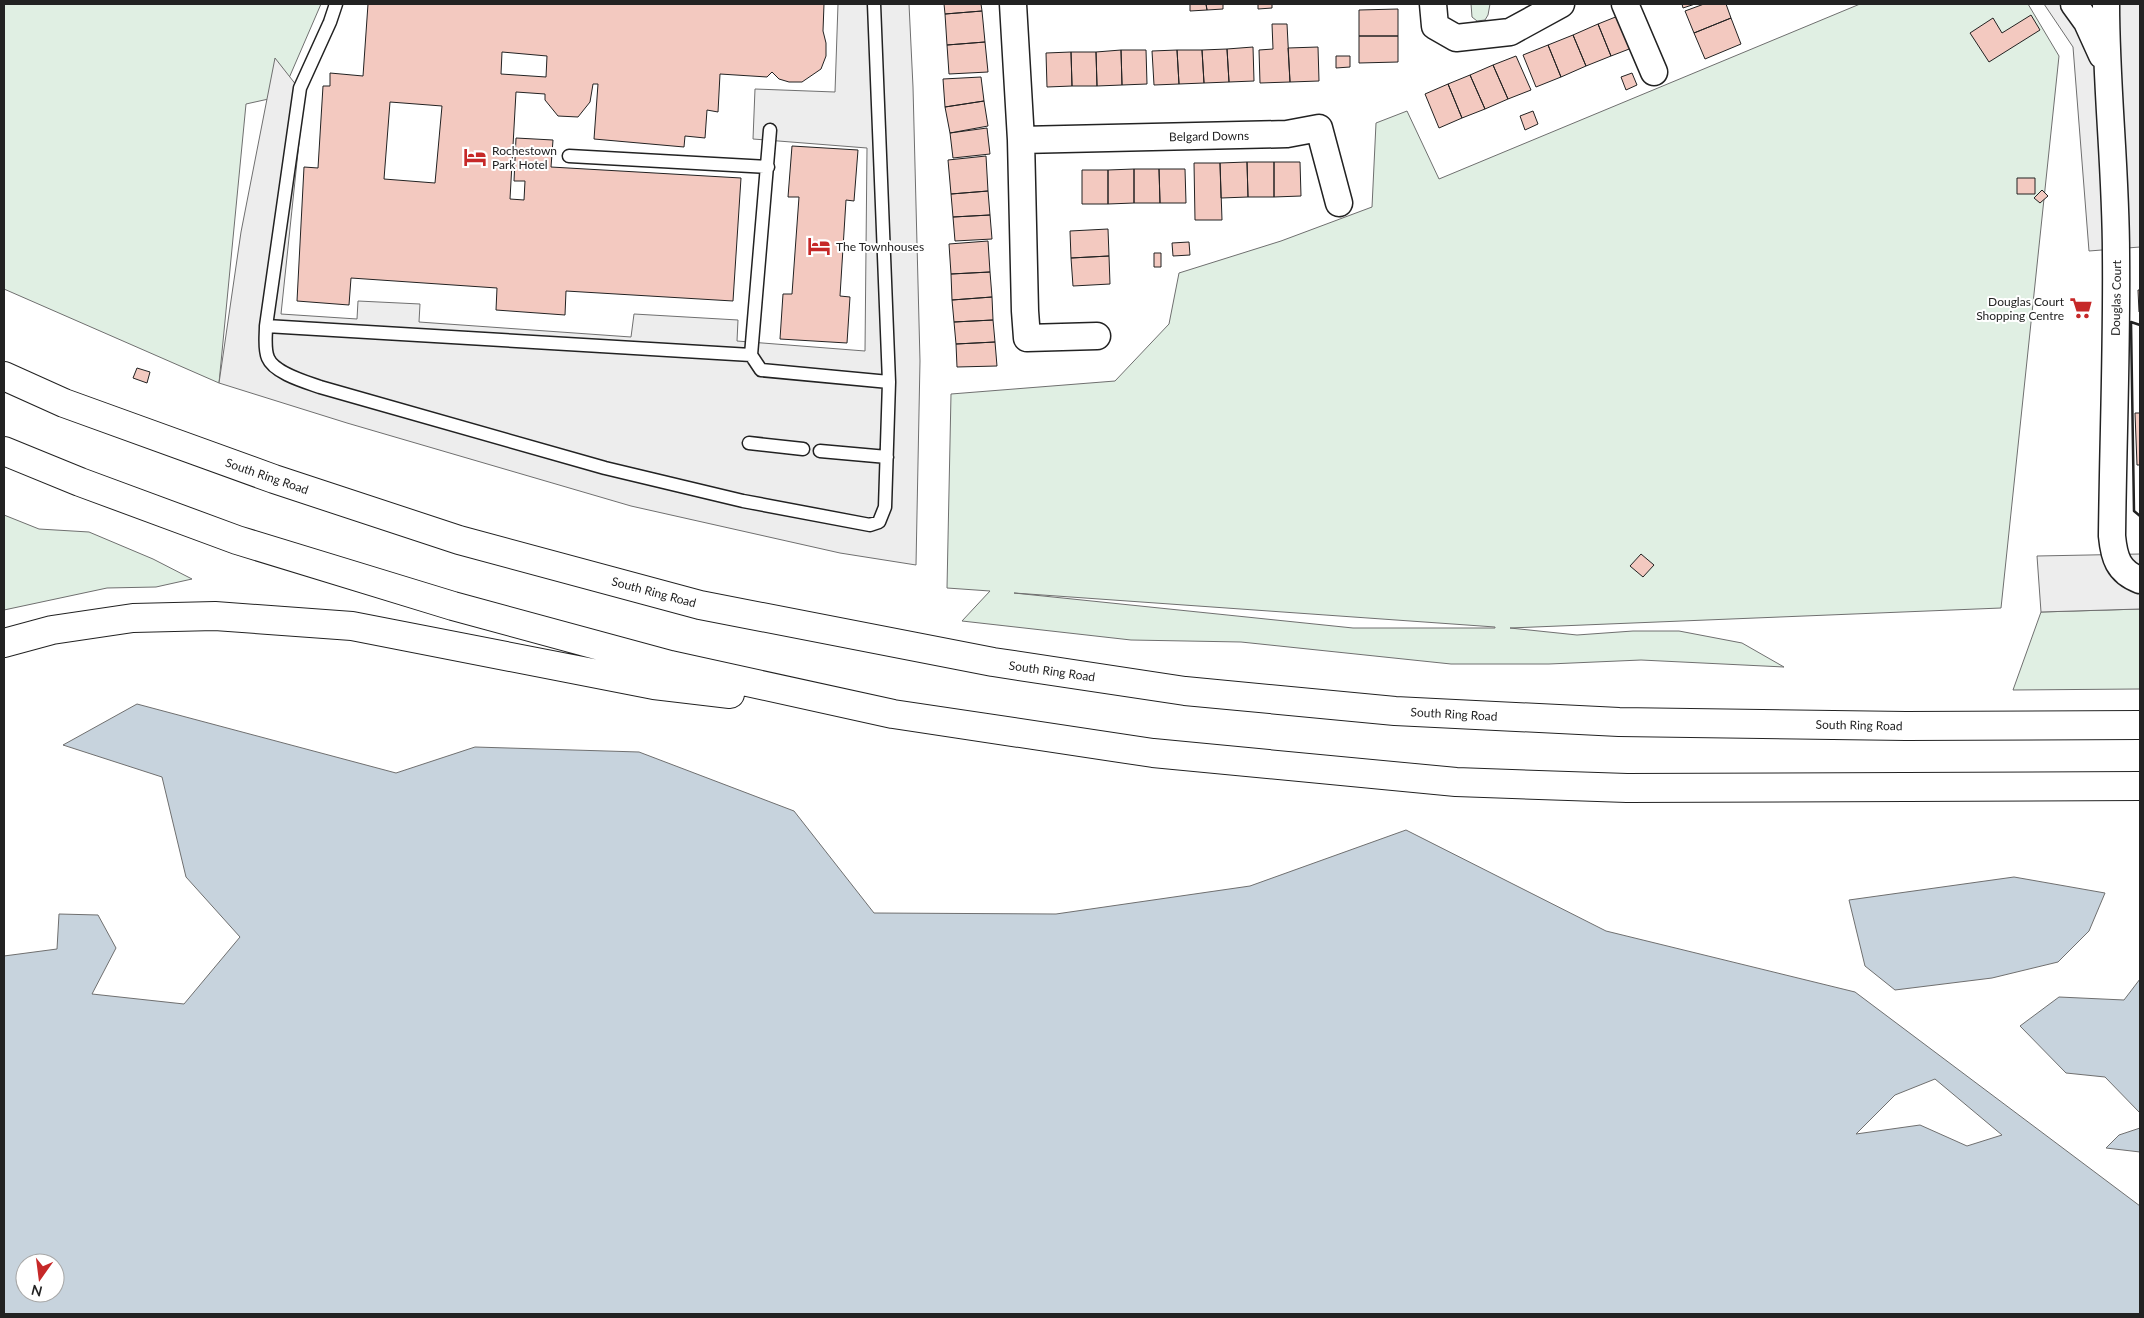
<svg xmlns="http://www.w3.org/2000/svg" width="2144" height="1318" viewBox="0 0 2144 1318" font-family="Lato,sans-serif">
<rect width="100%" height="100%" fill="#fff"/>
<!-- green -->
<path fill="#e0efe3" stroke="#6f6f6f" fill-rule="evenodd" d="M4,4H321L286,85L273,98L246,104L219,383L4,289Z
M1471,4H1490L1488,15L1485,20L1477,21L1472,17Z
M1860,4H2028L2059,56L2001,608L1510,628L1577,635L1633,631H1679L1742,643L1784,667L1641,660L1549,664H1451L1241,642L1131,640L962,621L990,591L947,588L951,394L1115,381L1169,324L1179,273L1281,241L1372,207L1376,123L1407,111L1439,179ZM1014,593L1495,627V628H1353Z
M4,515L39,529L89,532L153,559L192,579L156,587L107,588L4,610Z
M2140,609V689L2013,690L2041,612Z"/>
<!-- parking -->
<path fill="#ededed" stroke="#6f6f6f" d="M838,4H909L913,87L920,361L916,565L840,553L631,506L347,423L219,383L241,232L275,58L304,95L281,314L357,319L358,301L420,304L419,322L631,337L634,314L738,320L737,341L865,351L867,148L753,139L755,89L835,92Z
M2044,4H2140V247L2089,251L2073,47Z
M2140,554V609L2041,612L2037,556Z"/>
<!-- water -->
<path fill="#c7d3dd" stroke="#6f6f6f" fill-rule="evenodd" d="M137,704L396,773L475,747L639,752L794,811L874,913L1056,914L1250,886L1406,830L1606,931L1855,992L2140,1206V1314H4V956L57,949L59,914L98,915L116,948L92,994L184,1004L240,937L186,877L162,777L63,745ZM1935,1079L2002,1135L1967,1146L1920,1125L1856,1134L1895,1095ZM25,1263H55V1293H25Z
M2014,877L2105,893L2089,931L2058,962L1992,978L1895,990L1865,966L1849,900Z
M2140,979V1113L2105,1077L2066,1073L2020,1026L2059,997L2124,1000Z
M2140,1128V1152L2106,1148L2119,1135Z"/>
<!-- building -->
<path fill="#f3c9c0" stroke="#222" fill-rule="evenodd" d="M368,4H824L823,31L826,43V56L821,69L802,82H789L779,79L772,72L767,77L720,74L718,112L707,110L705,138L685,136L684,147L594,139L598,84H593L590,102L578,117L558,116L545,100V94L516,92L510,199L524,200L525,181H514L516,138L553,140L551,167L741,178L733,301L566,291L565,315L496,310L497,288L351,278L349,305L297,301L304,167L318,168L323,86H330V73L363,76ZM502,52L547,56L546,77L501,74ZM390,102L442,106L435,183L384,179Z
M944,4H981L982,11L945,14Z
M1190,4H1206L1207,10L1190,11Z
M1206,4H1223V9L1207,10Z
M1258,4H1272V8L1258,9Z
M1682,4H1695L1683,8Z
M1704,4H1726L1731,18L1694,33L1685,11Z
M1398,9V36H1359V10Z
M982,11L985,42L947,45L945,14Z
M1623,14L1637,46L1611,56L1598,24Z
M2031,15L2040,30L1989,62L1970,33L1993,18L2002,33Z
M1731,18L1741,44L1705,59L1694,33Z
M1272,24H1287L1290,82L1260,83L1259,50L1273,49Z
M1598,24L1611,56L1586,66L1573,35Z
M1573,35L1586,66L1561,77L1548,45Z
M1359,36H1398V62L1359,63Z
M985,42L988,72L949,74L947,45Z
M1548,45L1561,77L1536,87L1523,55Z
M1253,47L1254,81L1229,82L1227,49Z
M1318,47L1319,81L1290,82L1288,48Z
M1227,49L1229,82L1204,83L1202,50Z
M1121,50H1146L1147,84L1122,85Z
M1121,50L1122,85L1097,86L1096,52Z
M1177,50L1179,84L1154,85L1152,51Z
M1177,50H1202L1204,83L1179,84Z
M1071,52L1072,86L1047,87L1046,53Z
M1071,52H1096L1097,86H1072Z
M1336,56H1350V67L1336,68Z
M1516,56L1531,90L1508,99L1493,65Z
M1493,65L1508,99L1485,109L1470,75Z
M1632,73L1637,85L1626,90L1621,77Z
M1470,75L1485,109L1462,118L1448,84Z
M981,77L984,101L945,107L943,79Z
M1448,84L1462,118L1439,128L1425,94Z
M984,101L988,126L950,133L945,107Z
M1533,111L1538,124L1525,130L1520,116Z
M987,128L990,154L953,158L950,133Z
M792,146L858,150L854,201L846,200L840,296L850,297L847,343L780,339L783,294H792L799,197H788Z
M986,156L988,191L951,194L948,160Z
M1247,162H1274V197H1248Z
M1247,162L1248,197L1221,198L1220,163Z
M1274,162H1300L1301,196L1274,197Z
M1194,163H1220L1222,220H1195Z
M1134,169H1159L1160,203H1134Z
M1134,169V203L1108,204V170Z
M1159,169H1185L1186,203H1160Z
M1082,170H1108V204H1082Z
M2017,178H2035V194H2017Z
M2042,190L2048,196L2040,203L2034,198Z
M988,191L990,215L953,217L951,194Z
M990,215L992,239L955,241L953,217Z
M1108,229L1109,256L1071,258L1070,231Z
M988,241L990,272L951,274L949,244Z
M1189,242L1190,255L1173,256L1172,243Z
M1154,253H1161V267H1154Z
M1109,256L1110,284L1073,286L1071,258Z
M990,272L992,297L952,300L951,274Z
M2138,290H2140V312H2139Z
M992,297L993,320L954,322L952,300Z
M993,320L995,342L956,344L954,322Z
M995,342L997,366L957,367L956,344Z
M137,368L150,372L147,383L133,378Z
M2135,413H2140V465H2137Z
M1641,554L1654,565L1643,577L1630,566Z"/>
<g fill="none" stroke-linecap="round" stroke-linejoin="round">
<defs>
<path id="lane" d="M336,4L330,22L300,88L266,326C266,336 264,349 268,358C274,373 306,382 320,387L605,468L743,501L870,525L879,522L885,507L889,382L874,4
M770,130L751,355L761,370L889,382
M569,156L768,167
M266,326L751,355
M749,443L803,449
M820,451L887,457"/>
<path id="street" d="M1013,4L1021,140L1025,311L1027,338L1097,336
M1433,4L1435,26L1456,38L1510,32L1561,4
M1625,4L1654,72
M2074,4L2087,22L2102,55
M2106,4C2106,87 2116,171 2116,254C2117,348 2113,442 2112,536C2114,557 2118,572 2140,580
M1021,140L1287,134L1319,128L1339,203"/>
<path id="highway" d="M4,376L64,403L274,479L459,540L700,605L993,662L1185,691L1395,711L1619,722L1906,726L2140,725
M4,451L80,482L237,540L453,606L670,665L893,714L1153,753L1456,782L1627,788L2140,786
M4,643L52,630L133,618L215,616L352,626L654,685L730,694"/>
</defs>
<!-- lane casing -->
<use href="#lane" stroke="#222" stroke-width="15"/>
<!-- street casing -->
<use href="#street" stroke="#222" stroke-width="29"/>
<!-- highway casing -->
<use href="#highway" stroke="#222" stroke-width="30"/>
<!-- lane -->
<use href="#lane" stroke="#fff" stroke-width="12"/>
<!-- street -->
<use href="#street" stroke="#fff" stroke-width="26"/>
<!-- highway -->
<use href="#highway" stroke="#fff" stroke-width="28"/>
<!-- wall -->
<path stroke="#222" stroke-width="2.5" d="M2140,325L2131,322L2134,511L2140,516"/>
</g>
<!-- icons -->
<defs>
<symbol id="hotel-bare" viewBox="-9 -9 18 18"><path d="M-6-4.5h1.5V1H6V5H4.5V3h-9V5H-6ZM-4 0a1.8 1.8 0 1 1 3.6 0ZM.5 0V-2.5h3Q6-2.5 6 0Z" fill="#c62828" stroke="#fff" stroke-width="2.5" paint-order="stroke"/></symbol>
<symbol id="supermarket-bare" viewBox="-9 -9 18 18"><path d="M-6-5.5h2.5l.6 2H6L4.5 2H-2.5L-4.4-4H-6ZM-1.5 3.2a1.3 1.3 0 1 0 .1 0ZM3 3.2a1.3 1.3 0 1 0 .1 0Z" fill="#c62828" stroke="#fff" stroke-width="2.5" paint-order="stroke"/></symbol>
</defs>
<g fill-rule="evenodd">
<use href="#hotel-bare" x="459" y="141" width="32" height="32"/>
<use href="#hotel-bare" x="803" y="230" width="32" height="32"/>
<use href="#supermarket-bare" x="2065" y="292" width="32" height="32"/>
</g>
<g text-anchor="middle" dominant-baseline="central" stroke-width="4" stroke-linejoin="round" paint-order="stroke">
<!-- street labels -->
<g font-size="12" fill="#222" stroke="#fff">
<text transform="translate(1209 136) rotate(-1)">Belgard Downs</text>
<text transform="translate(2116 298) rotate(-89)">Douglas Court</text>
<text transform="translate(267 476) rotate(19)">South Ring Road</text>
<text transform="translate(654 592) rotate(15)">South Ring Road</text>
<text transform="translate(1052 671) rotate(8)">South Ring Road</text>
<text transform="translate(1454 714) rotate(3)">South Ring Road</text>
<text transform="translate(1859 725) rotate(1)">South Ring Road</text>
</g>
<!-- poi labels -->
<g font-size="12" fill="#222" stroke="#fff" text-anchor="start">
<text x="492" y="150">Rochestown<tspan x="492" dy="14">Park Hotel</tspan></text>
<text x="836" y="246">The Townhouses</text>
<text x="2064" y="301" text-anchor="end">Douglas Court<tspan x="2064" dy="14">Shopping Centre</tspan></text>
</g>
</g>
<!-- border -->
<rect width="2144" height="1318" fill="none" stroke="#222222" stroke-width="10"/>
<!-- north arrow -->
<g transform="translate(40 1278) rotate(194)"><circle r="24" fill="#ffffff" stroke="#a7a7a7"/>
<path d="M0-4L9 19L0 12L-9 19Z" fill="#c62828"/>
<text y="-8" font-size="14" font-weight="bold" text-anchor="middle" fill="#222222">N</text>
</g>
</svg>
